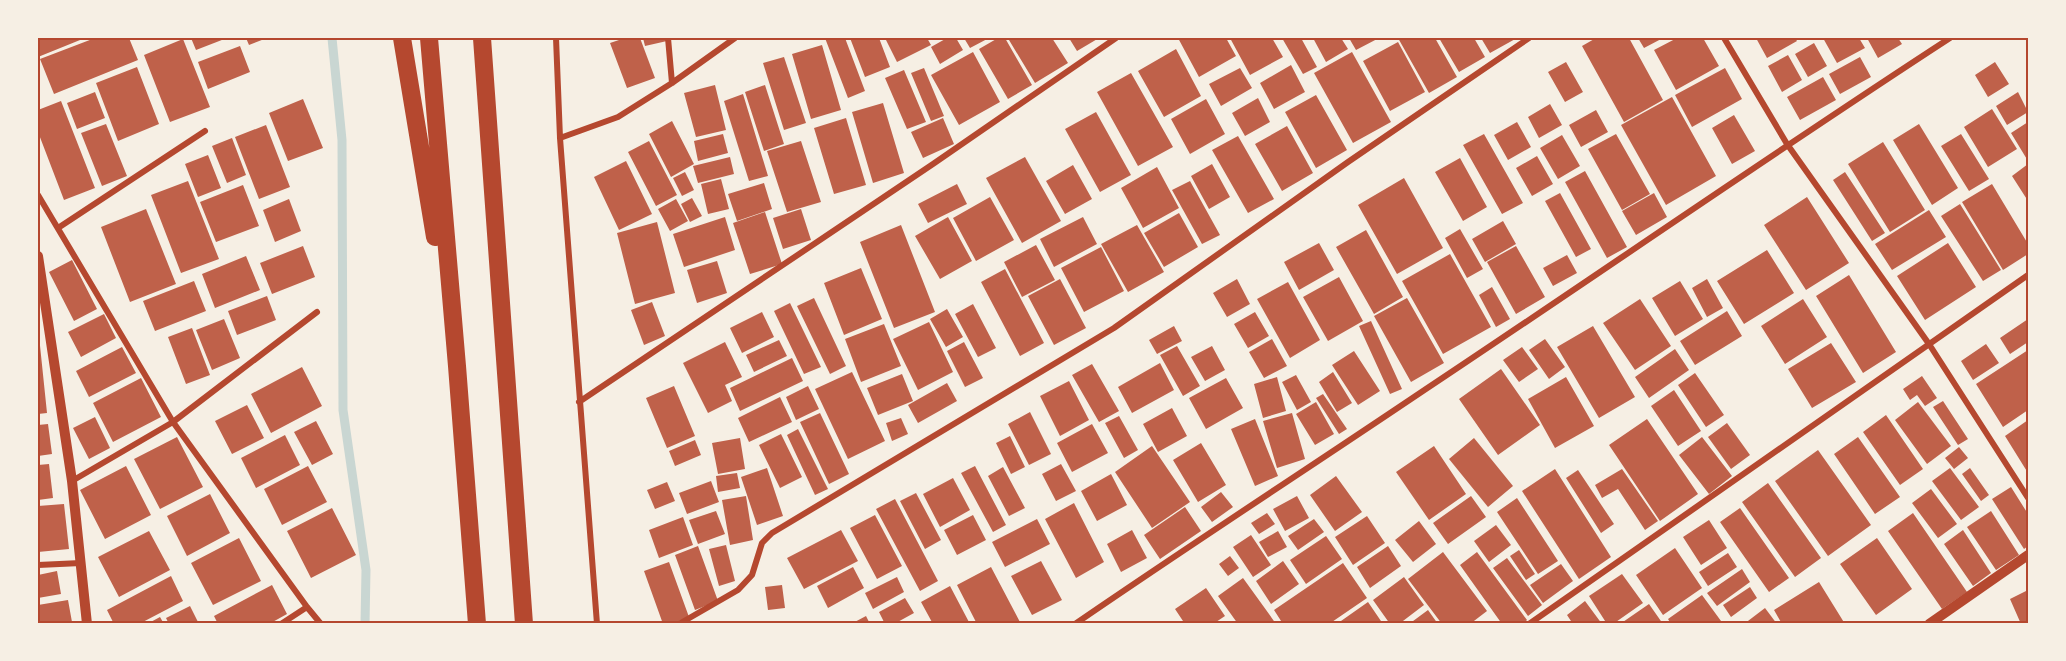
<svg xmlns="http://www.w3.org/2000/svg" width="2066" height="661" viewBox="0 0 2066 661" font-family="Poppins,sans-serif">
<rect width="100%" height="100%" fill="#f6efe4"/>
<g fill="none" stroke-linecap="round" stroke-linejoin="round">
<!-- stream -->
<path stroke="#c9d6d2" stroke-width="9" d="M332,38L342,140L343,410L366,570L365,624"/>
</g>
<!-- building -->
<path fill="#bf614a" d="M38,38H85L38,57Z
M95,38H129L138,60L54,94L40,59Z
M191,38H227L196,50Z
M246,38H267L249,45Z
M625,38H640L655,78L627,88L610,43Z
M643,38H666L667,41L645,46Z
M825,38H845L865,91L848,98Z
M850,38H879L890,67L865,77Z
M885,38H927L931,45L897,62Z
M947,38H956L963,50L940,64L931,47Z
M964,38H989L970,48Z
M998,38H1005L1032,85L1008,99L979,49Z
M1012,38H1052L1068,63L1035,83L1009,40Z
M1069,38H1099L1077,51Z
M1178,38H1226L1236,56L1199,77Z
M1230,38H1272L1283,57L1250,75Z
M1282,38H1301L1317,67L1303,74Z
M1313,38H1341L1348,49L1326,62Z
M1349,38H1379L1356,50Z
M1398,38H1435L1457,77L1429,93Z
M1439,38H1474L1485,57L1459,72Z
M1481,38H1517L1490,53Z
M1596,38H1629L1663,100L1624,122L1582,46Z
M1638,38H1663L1644,48Z
M1677,38H1703L1719,66L1676,90L1654,50Z
M1756,38H1795L1797,41L1767,58Z
M1823,38H1859L1865,48L1837,63Z
M1867,38H1898L1902,44L1878,58Z
M183,39L210,107L170,122L144,55Z
M1398,42L1425,92L1390,111L1363,61Z
M1814,43L1827,66L1808,77L1795,54Z
M822,45L841,110L811,119L792,54Z
M240,46L250,72L208,89L198,62Z
M1176,49L1201,96L1164,117L1138,71Z
M973,52L1000,102L959,125L931,75Z
M1352,52L1391,122L1353,143L1314,73Z
M1788,55L1802,80L1782,92L1768,66Z
M784,57L806,123L784,130L763,63Z
M1860,57L1871,77L1840,94L1829,74Z
M1566,62L1583,92L1565,102L1548,72Z
M1995,62L2009,84L1988,97L1975,75Z
M1291,65L1305,92L1274,109L1260,83Z
M137,67L159,124L118,141L96,83Z
M924,68L944,116L931,121L911,73Z
M1240,68L1252,88L1221,106L1209,84Z
M1725,68L1742,99L1692,127L1675,95Z
M904,70L926,122L907,129L885,78Z
M1131,73L1173,147L1138,166L1097,92Z
M1823,77L1836,100L1800,120L1787,97Z
M715,85L726,130L696,137L684,93Z
M765,85L784,144L764,151L745,92Z
M95,92L105,118L77,129L67,103Z
M2018,92L2028,112L2007,125L1996,106Z
M743,94L768,176L749,181L724,101Z
M1316,95L1347,150L1316,168L1285,112Z
M1672,97L1716,176L1666,205L1621,125Z
M1258,98L1270,122L1245,136L1232,113Z
M303,99L323,148L288,161L269,113Z
M1206,99L1225,134L1190,154L1171,119Z
M61,101L95,188L64,200L38,132V110Z
M883,103L904,173L873,183L852,112Z
M1550,104L1562,125L1539,138L1528,117Z
M1992,109L2017,149L1988,167L1964,127Z
M1596,110L1608,132L1581,147L1569,125Z
M1096,112L1131,175L1100,192L1065,129Z
M1734,115L1755,151L1732,164L1712,128Z
M846,118L866,185L834,194L814,128Z
M943,118L954,144L923,158L911,132Z
M672,121L694,164L671,177L649,134Z
M1517,122L1531,147L1508,160L1494,135Z
M2028,122V161L2011,133Z
M106,124L127,176L102,186L81,133Z
M1919,124L1958,188L1932,205L1893,140Z
M266,125L290,187L259,199L235,137Z
M1287,126L1313,173L1282,191L1255,144Z
M723,134L728,153L698,161L694,141Z
M1484,134L1523,203L1502,214L1463,145Z
M1616,134L1650,194L1622,210L1588,149Z
M1961,134L1989,179L1969,191L1941,146Z
M1562,135L1580,166L1558,179L1540,148Z
M1238,136L1274,199L1248,213L1212,150Z
M232,138L246,175L227,183L212,146Z
M649,141L677,195L656,206L628,152Z
M801,141L821,202L787,212L767,151Z
M1883,142L1925,210L1890,232L1848,164Z
M208,155L221,188L198,197L185,164Z
M1537,156L1553,184L1532,196L1516,168Z
M730,157L734,174L698,183L693,166Z
M1025,157L1061,221L1022,243L986,178Z
M1460,158L1487,207L1463,221L1435,172Z
M626,161L652,214L619,230L594,177Z
M1212,164L1230,197L1209,209L1191,176Z
M2028,164V201L2012,176Z
M1073,165L1092,199L1065,214L1046,181Z
M1157,167L1179,208L1143,228L1121,188Z
M1585,171L1627,247L1607,258L1565,182Z
M685,172L694,190L682,196L673,178Z
M1845,172L1885,233L1872,241L1833,180Z
M1404,178L1443,248L1397,274L1358,205Z
M721,179L729,209L708,214L701,184Z
M188,181L219,259L181,273L151,195Z
M1190,181L1220,235L1202,244L1172,190Z
M764,183L772,209L737,221L728,194Z
M957,184L967,204L928,223L918,204Z
M1992,184L2028,244V254L2003,270L1962,202Z
M243,185L259,226L216,242L200,202Z
M1560,193L1591,249L1576,257L1545,201Z
M1654,193L1667,217L1636,235L1622,211Z
M990,197L1014,240L976,261L953,218Z
M1807,197L1849,263L1806,290L1764,225Z
M692,198L702,216L690,222L681,204Z
M289,199L301,231L275,242L263,210Z
M676,199L688,221L670,231L658,209Z
M1960,204L2001,270L1983,281L1941,216Z
M146,209L176,284L130,302L101,227Z
M801,209L811,240L783,249L773,218Z
M1929,210L1946,237L1892,270L1875,244Z
M765,212L782,264L750,274L733,223Z
M1179,213L1198,247L1164,267L1144,233Z
M725,217L735,250L684,267L673,234Z
M948,217L972,261L940,279L915,236Z
M1083,217L1097,244L1054,267L1040,239Z
M1503,221L1516,244L1485,262L1472,239Z
M657,222L675,293L635,304L617,233Z
M901,225L935,312L894,328L860,242Z
M1137,225L1164,272L1128,292L1101,244Z
M1460,229L1483,269L1467,278L1445,238Z
M1366,230L1403,297L1374,314L1336,247Z
M1319,243L1334,270L1299,290L1284,262Z
M1948,243L1976,287L1925,320L1897,276Z
M1036,245L1055,280L1022,297L1004,262Z
M303,246L315,277L272,294L260,263Z
M1516,246L1545,297L1516,314L1487,262Z
M1101,247L1124,291L1084,312L1061,268Z
M1767,250L1794,293L1744,324L1717,281Z
M1450,254L1491,327L1443,354L1402,281Z
M1567,255L1577,273L1553,286L1543,268Z
M246,256L260,290L215,308L202,274Z
M72,260L97,309L74,321L49,272Z
M717,261L727,293L697,303L687,270Z
M861,268L882,319L844,335L824,283Z
M1005,269L1044,343L1020,356L981,282Z
M1849,275L1896,352L1863,373L1816,296Z
M1339,277L1363,321L1328,341L1303,297Z
M1060,279L1086,328L1054,345L1028,296Z
M1237,279L1250,304L1227,317L1213,293Z
M1707,279L1723,308L1707,317L1692,288Z
M194,281L206,311L155,331L143,301Z
M1680,281L1703,319L1675,336L1652,298Z
M1288,282L1320,340L1290,358L1257,299Z
M1492,287L1510,319L1496,327L1479,295Z
M267,296L276,320L237,335L228,311Z
M814,298L846,366L830,374L797,306Z
M1407,298L1444,363L1411,382L1374,316Z
M1640,299L1671,346L1635,370L1603,323Z
M1803,299L1827,337L1785,364L1761,326Z
M652,302L665,336L644,345L631,310Z
M790,303L821,367L804,374L774,311Z
M973,304L996,348L978,357L955,314Z
M947,309L963,337L946,347L930,319Z
M1727,311L1742,336L1695,365L1680,341Z
M762,312L774,337L742,353L730,328Z
M1255,312L1269,336L1248,348L1234,324Z
M104,314L116,338L81,357L68,332Z
M224,319L240,358L212,370L196,330Z
M2028,319V342L2010,354L2000,338Z
M1371,321L1402,389L1390,394L1359,326Z
M929,322L953,372L918,390L893,339Z
M884,324L901,366L861,382L845,339Z
M1174,326L1182,341L1157,354L1149,340Z
M1593,326L1635,397L1599,418L1557,347Z
M192,328L210,375L186,384L168,337Z
M38,336H39L47,413L38,414Z
M1272,339L1287,366L1264,378L1249,352Z
M1545,339L1565,367L1549,379L1529,350Z
M779,340L787,356L754,372L746,355Z
M725,342L742,377L725,385L732,401L708,413L683,363Z
M964,342L983,378L965,387L947,351Z
M1831,343L1856,382L1812,408L1788,369Z
M1986,344L1999,363L1973,380L1961,361Z
M1177,346L1200,386L1183,396L1160,355Z
M1212,346L1225,370L1205,381L1191,357Z
M122,347L136,373L89,397L76,371Z
M1522,347L1538,369L1519,382L1503,360Z
M1675,349L1689,370L1649,398L1635,377Z
M2028,350V410L2003,427L1976,384Z
M1354,351L1380,391L1358,405L1332,365Z
M792,358L803,381L740,411L730,388Z
M1160,363L1174,390L1132,413L1118,387Z
M1092,364L1119,411L1099,422L1072,375Z
M302,367L322,406L271,433L251,394Z
M1501,369L1540,425L1498,455L1459,399Z
M852,372L885,441L848,459L815,389Z
M1333,372L1352,403L1337,412L1319,382Z
M1695,373L1724,415L1706,427L1678,385Z
M902,374L913,401L878,415L867,388Z
M1296,375L1311,402L1297,410L1282,382Z
M1922,376L1937,398L1925,406L1917,395L1910,400L1903,389Z
M1277,377L1286,411L1263,418L1254,384Z
M1566,377L1594,426L1555,448L1528,399Z
M141,378L161,417L113,442L93,403Z
M1226,378L1243,408L1206,429L1189,398Z
M1069,381L1089,420L1060,436L1040,396Z
M947,383L957,401L918,423L908,405Z
M674,386L695,436L667,448L646,398Z
M808,386L819,409L796,420L786,397Z
M1674,390L1701,431L1678,446L1651,406Z
M1323,394L1347,429L1339,434L1316,398Z
M780,397L792,422L749,442L738,418Z
M1943,401L1968,439L1958,445L1933,407Z
M1316,402L1334,434L1315,445L1296,414Z
M1918,402L1951,446L1927,464L1895,420Z
M247,405L264,438L232,454L215,421Z
M1172,408L1187,436L1158,452L1143,424Z
M1030,412L1051,454L1029,465L1008,424Z
M820,413L849,474L829,484L800,422Z
M1292,413L1305,459L1277,468L1263,421Z
M1886,415L1923,469L1900,485L1863,432Z
M1119,416L1138,450L1124,458L1105,423Z
M95,417L110,448L89,459L73,428Z
M901,418L908,434L892,441L886,423Z
M1255,419L1278,476L1255,486L1231,429Z
M1647,419L1698,494L1660,521L1609,445Z
M2028,420V473L2005,436Z
M316,421L333,454L312,465L294,432Z
M1727,423L1750,455L1731,469L1708,437Z
M48,424L52,454L38,456V425Z
M1092,424L1108,453L1072,472L1057,443Z
M798,429L828,489L815,495L787,435Z
M781,434L802,477L780,488L759,445Z
M285,435L300,465L256,488L241,458Z
M1010,436L1025,467L1011,474L996,443Z
M177,437L203,487L160,509L134,459Z
M1702,437L1732,476L1709,494L1679,455Z
M1858,437L1900,497L1875,514L1834,454Z
M740,438L745,469L718,474L712,443Z
M1474,438L1513,486L1488,507L1449,459Z
M695,440L701,455L675,466L669,451Z
M1201,443L1226,485L1198,502L1173,460Z
M1152,446L1190,502L1152,528L1115,472Z
M1434,446L1466,494L1429,520L1396,472Z
M1959,447L1968,458L1954,469L1945,458Z
M1818,450L1871,525L1828,556L1775,481Z
M49,464L53,498L38,500V465Z
M1061,464L1076,491L1056,501L1042,474Z
M126,466L151,515L105,539L80,490Z
M308,466L327,502L282,525L264,489Z
M975,466L1006,525L993,532L961,473Z
M1003,467L1025,508L1009,516L988,476Z
M767,468L783,516L757,525L741,477Z
M1950,468L1979,507L1961,520L1932,481Z
M1970,468L1989,495L1981,501L1962,474Z
M1555,469L1611,557L1579,579L1522,491Z
M1622,469L1658,521L1645,530L1618,489L1602,498L1595,485Z
M1578,470L1614,524L1601,533L1566,478Z
M737,473L740,488L718,492L716,476Z
M1111,474L1127,505L1097,521L1081,491Z
M1336,476L1362,512L1335,531L1310,495Z
M953,478L970,510L940,527L923,494Z
M711,481L719,502L687,514L679,493Z
M667,482L675,501L655,509L647,490Z
M1768,483L1821,558L1795,577L1742,502Z
M2011,487L2028,514V546L2024,549L1992,499Z
M1931,489L1957,524L1938,538L1912,503Z
M1221,492L1233,507L1212,522L1201,507Z
M916,493L941,540L925,549L900,501Z
M210,494L230,533L187,556L167,516Z
M746,496L753,540L730,545L722,500Z
M1297,496L1309,518L1285,531L1273,509Z
M1471,496L1486,517L1448,544L1433,523Z
M1517,498L1558,561L1538,574L1497,512Z
M895,499L938,581L920,591L876,509Z
M1074,503L1104,562L1076,578L1045,519Z
M64,504L69,549L38,552V506Z
M1185,507L1201,531L1160,559L1144,535Z
M332,508L356,555L311,578L287,531Z
M1740,508L1789,578L1769,592L1720,522Z
M716,511L725,534L698,544L689,520Z
M1991,511L2019,555L1996,570L1967,527Z
M1267,513L1275,524L1259,534L1251,523Z
M1913,513L1967,592L1942,609L1888,531Z
M875,515L902,566L877,579L850,528Z
M973,515L986,540L957,555L944,530Z
M1367,516L1385,543L1353,565L1335,537Z
M683,517L693,545L659,558L649,530Z
M1037,519L1050,544L1005,567L992,542Z
M1314,519L1324,532L1298,550L1288,536Z
M1709,520L1727,548L1701,565L1683,537Z
M1419,521L1436,544L1413,562L1395,540Z
M1496,525L1511,545L1489,562L1474,541Z
M841,530L858,561L804,589L787,558Z
M1132,530L1147,558L1121,572L1107,544Z
M1963,530L1991,573L1973,586L1944,544Z
M149,531L170,570L119,597L98,557Z
M1278,531L1287,547L1268,557L1259,542Z
M1251,535L1271,565L1253,577L1233,547Z
M1326,536L1342,559L1306,584L1290,560Z
M239,538L261,581L213,605L191,563Z
M1877,538L1912,589L1876,615L1840,564Z
M726,545L735,581L719,586L709,549Z
M698,546L718,601L695,610L675,555Z
M1388,546L1401,566L1370,588L1357,567Z
M1675,548L1702,588L1663,615L1636,575Z
M1519,550L1535,574L1526,580L1510,556Z
M1443,552L1487,611L1470,624H1442L1408,579Z
M1477,552L1527,620L1523,624H1502L1460,565Z
M1728,553L1737,567L1708,586L1699,572Z
M1230,556L1239,568L1228,576L1219,564Z
M1507,558L1542,605L1528,616L1493,568Z
M1041,561L1062,600L1032,615L1011,576Z
M1283,561L1299,584L1271,604L1256,581Z
M669,562L689,617L672,624H663L644,571Z
M1343,563L1367,598L1329,624H1283L1274,610Z
M1561,564L1573,581L1543,603L1530,585Z
M853,567L864,588L828,608L817,586Z
M991,567L1021,624H977L957,585Z
M1742,569L1750,582L1717,606L1707,593Z
M57,571L61,594L38,598V575Z
M1622,574L1643,603L1613,624H1607L1589,596Z
M171,576L183,601L139,624H114L107,610Z
M897,577L904,592L873,609L865,593Z
M1404,577L1424,605L1399,624H1390L1373,600Z
M1243,578L1269,614L1276,624H1238L1218,596Z
M1819,582L1845,624H1782L1774,610Z
M272,585L287,614L269,624H218L214,616Z
M782,585L785,608L768,610L765,587Z
M950,586L970,624H933L921,602Z
M1750,587L1757,598L1731,617L1723,605Z
M1206,588L1225,616L1213,624H1185L1175,609Z
M2028,590V624H2021L2010,599Z
M1702,595L1721,621L1718,624H1671L1668,619Z
M905,598L914,613L894,624H885L879,612Z
M68,600L72,622L38,624V605Z
M1585,601L1602,624H1573L1567,615Z
M1368,602L1383,624H1343L1341,621Z
M1649,604L1663,624H1620Z
M190,606L199,624H169L166,618Z
M1765,608L1777,624H1744Z
M1428,610L1438,624H1409Z
M866,616L870,624H851Z
M160,617L164,624H147Z"/>
<g fill="none" stroke-linecap="round" stroke-linejoin="round">
<!-- minor -->
<path stroke="#b5482f" stroke-width="6" d="M556,38L560,138L597,624
M668,38L672,83
M1724,38L1787,144L1929,344L2028,498
M560,138L618,117L672,83L735,38
M38,195L173,422L307,607L321,624
M58,228L205,131
M579,402L933,164L1116,38
M72,481L173,422L317,312
M38,565L81,563
M281,624L307,607
M679,624L738,590L752,575L762,543L772,533L1114,328L1348,162L1529,38
M1075,624C1187,547 1301,473 1414,397C1593,278 1770,155 1950,38
M1529,624L2028,275"/>
<!-- tertiary -->
<path stroke="#b5482f" stroke-width="10" d="M38,256L72,481L87,624
M1929,624L2028,555"/>
<!-- motorway -->
<path stroke="#b5482f" stroke-width="18" d="M402,38L435,237
M429,38L457,366L477,624
M482,38L524,624"/>
</g>
<!-- border -->
<rect width="2066" height="661" fill="none" stroke="#f6efe4" stroke-width="78"/>
<rect x="39" y="39" width="1988" height="583" fill="none" stroke="#b5482f" stroke-width="2"/>
</svg>
